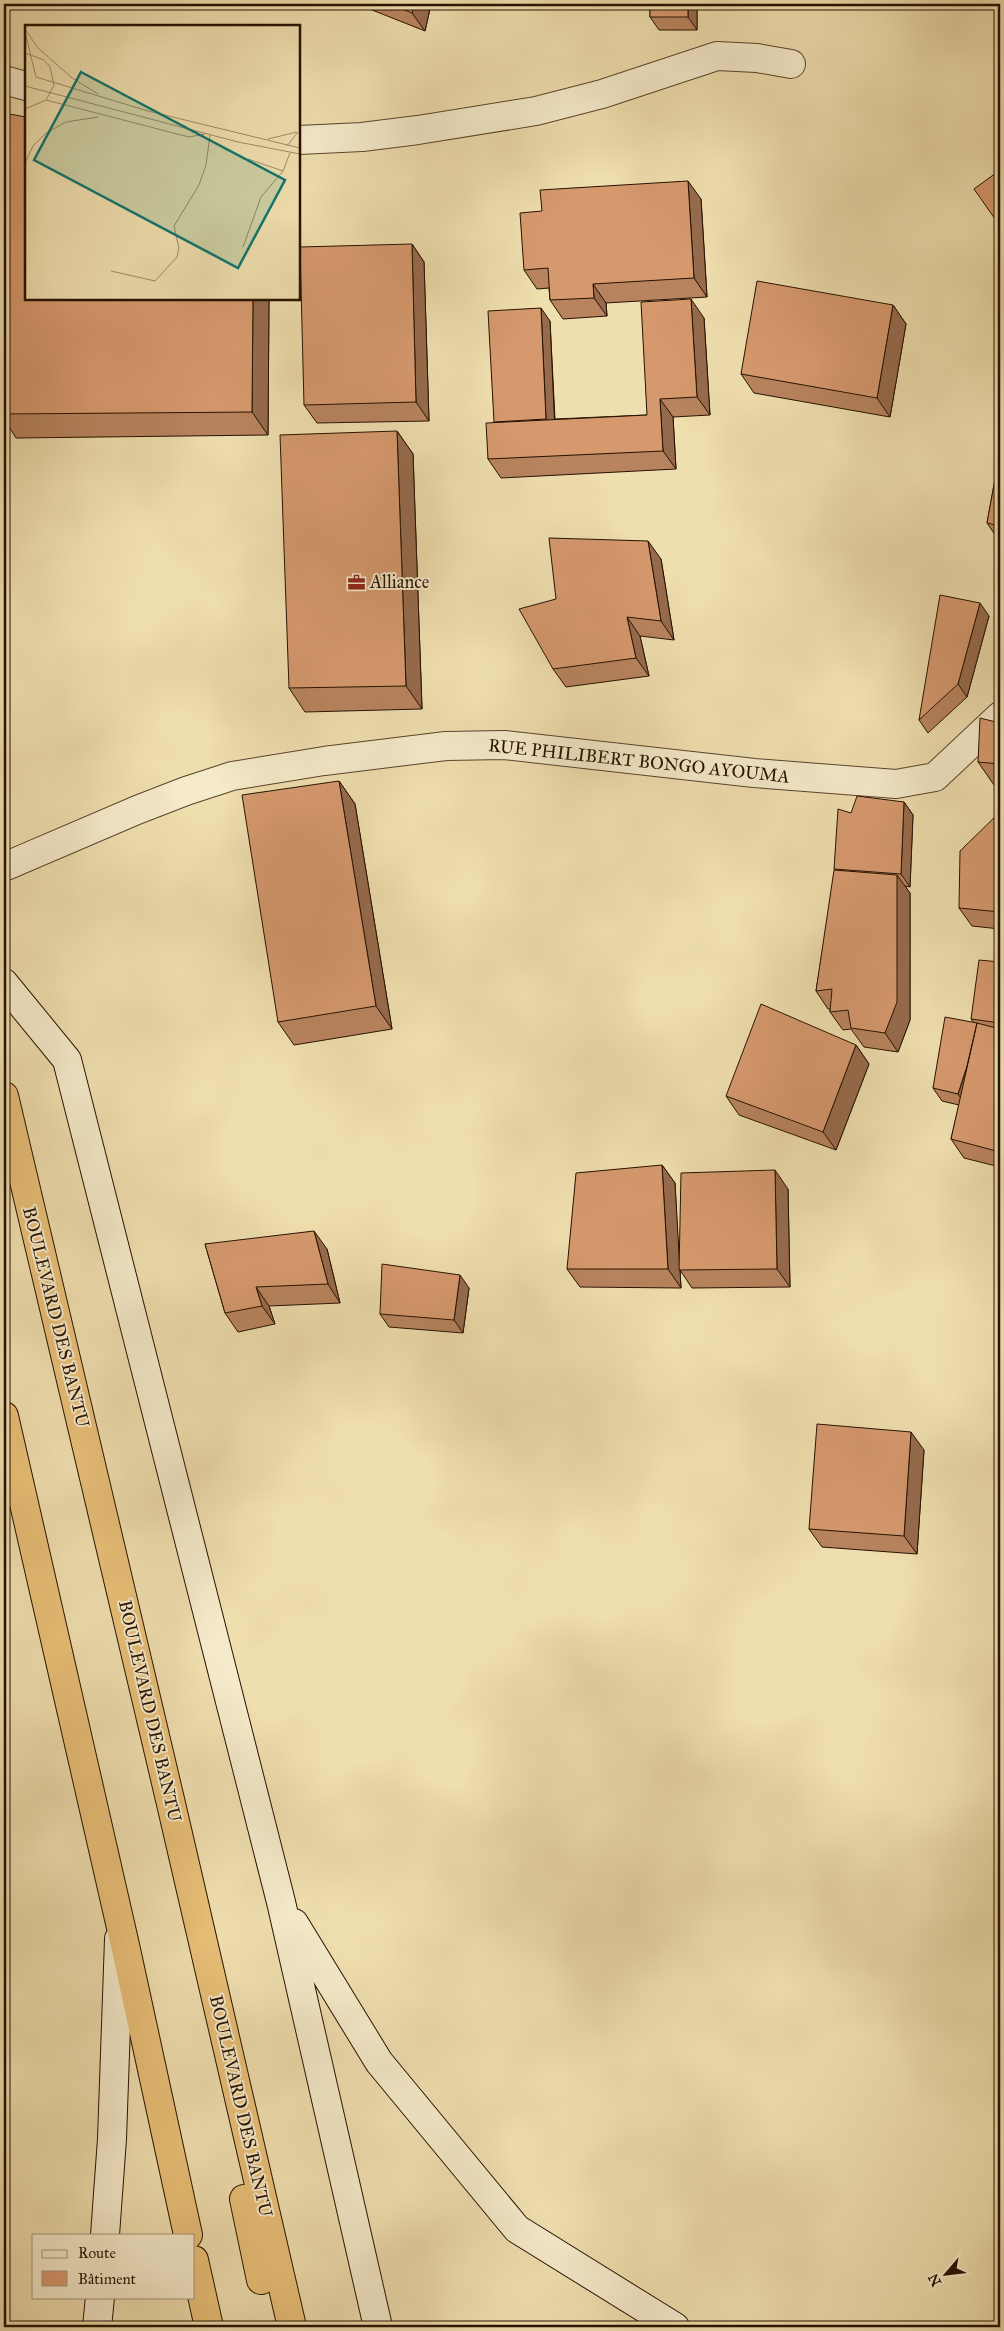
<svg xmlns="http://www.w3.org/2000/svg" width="1004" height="2331" viewBox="0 0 1004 2331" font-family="'IM FELL Great Primer',serif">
<rect width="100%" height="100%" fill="#efdeae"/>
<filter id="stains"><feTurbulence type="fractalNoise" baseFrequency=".004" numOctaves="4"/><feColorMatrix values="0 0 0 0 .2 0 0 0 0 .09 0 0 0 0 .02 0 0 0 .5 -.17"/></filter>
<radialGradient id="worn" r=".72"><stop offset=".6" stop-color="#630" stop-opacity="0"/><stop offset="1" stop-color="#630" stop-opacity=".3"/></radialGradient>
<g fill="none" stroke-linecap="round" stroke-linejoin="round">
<defs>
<path id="street" d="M4,80L26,86
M299,140L362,137L418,130L536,111L602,94L717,56L757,58L791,64
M4,867L137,810L186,791L232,776L324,761L446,746L504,745L754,773L896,784L935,777L1000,716"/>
<path id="secondary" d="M4,983L67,1060L281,1902L378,2327
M294,1923L379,2062L517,2229L675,2327
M105,2235L112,2139L119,1939
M97,2327L100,2297"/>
<path id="highway" d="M4,1096L172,1808L292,2327
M4,1416L125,1945L188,2235
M244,2199L261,2280
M194,2260L209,2327"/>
</defs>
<!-- street casing -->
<use href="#street" stroke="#58442c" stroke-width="30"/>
<!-- secondary casing -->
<use href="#secondary" stroke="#261100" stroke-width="30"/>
<!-- highway casing -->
<use href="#highway" stroke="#261100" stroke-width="30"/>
<!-- street -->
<use href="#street" stroke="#f5eaca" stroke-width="28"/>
<!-- secondary -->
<use href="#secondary" stroke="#f5eaca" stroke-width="28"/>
<!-- highway -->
<use href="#highway" stroke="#e8bf77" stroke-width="28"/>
</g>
<!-- wall -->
<path fill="#b8845f" stroke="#261100" d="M206,4H247V6L208,7Z
M357,4H431L425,31Z
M650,4H697V30H659L650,17Z
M701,199L707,297L606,303L607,316L563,319L550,300L549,288L537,289L524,270Z
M412,244L424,262L429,421L317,423L304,405Z
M26,299H269L268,435L16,438L4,419V414Z
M893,305L906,324L890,417L754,393L741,374Z
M704,318L710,415L673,417L676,469L501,478L488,459L494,422L550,321L555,419L647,415Z
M397,431L413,454L422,709L305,712L289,688Z
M1000,452V542L987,523Z
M661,559L674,640L640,636L649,676L566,687L553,669Z
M989,616L967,697L928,733L919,720Z
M1000,723V785H994L978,762Z
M339,781L355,804L392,1029L294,1045L278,1022Z
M904,802L913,815L910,887L905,886L910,893V1020L898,1052L864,1047L851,1029L843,1030L830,1012V1009H828L816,991L835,870L834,869L851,813Z
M1000,812V929L972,926L959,908Z
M1000,962V1167L964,1158L951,1139L959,1105L942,1101L933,1088L974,1023L971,1019Z
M856,1045L869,1064L836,1150L739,1115L726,1096Z
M662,1165L675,1183L679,1266L788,1189L790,1287L692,1288L680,1270L681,1288L580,1287L567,1269Z
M205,1244L327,1249L340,1303L269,1306L275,1324L238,1332L225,1313Z
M469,1288L463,1333L389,1327L380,1314Z
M924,1450L917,1554L822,1547L809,1529Z"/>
<!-- shaded-wall -->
<path fill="#966b4d" stroke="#261100" d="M414,4H431L425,31L412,13Z
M688,4H697V30L688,17Z
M688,181L701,199L707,297L694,278Z
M412,244L424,262L429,421L416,402Z
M593,284L606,303L607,316L594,298Z
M253,299H269L268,435L252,412Z
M691,299L704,318L710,415L697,397Z
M893,305L906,324L890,417L877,398Z
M541,308L550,321L555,432L546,419Z
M660,399L673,417L676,469L663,451Z
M397,431L413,454L422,709L406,686Z
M648,541L661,559L674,640L661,621Z
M980,603L989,616L967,697L958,684Z
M627,617L640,636L649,676L636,658Z
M339,781L355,804L392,1029L376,1006Z
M904,802L913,815L910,887L901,874Z
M897,875L910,893V1020L898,1052L885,1033Z
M981,1024L967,1107L958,1094Z
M856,1045L869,1064L836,1150L823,1132Z
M662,1165L675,1183L681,1288L668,1269Z
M775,1170L788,1189L790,1287L777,1269Z
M314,1231L327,1249L340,1303L328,1284Z
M460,1275L469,1288L463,1333L454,1320Z
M256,1287L269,1306L275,1324L262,1306Z
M911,1432L924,1450L917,1554L904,1536Z"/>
<!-- building -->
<path fill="#d6996e" stroke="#261100" d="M390,4H414L412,13Z
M650,4H688V17H650Z
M4,113L26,117V299H253L252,412L4,414Z
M1000,170V226L974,189Z
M688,181L694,278L593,284L594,298L550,300L548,268L524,270L520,213L542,211L540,190Z
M412,244L416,402L304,405L300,247Z
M757,281L893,305L877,398L741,374Z
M691,299L697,397L660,399L663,451L488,459L486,423L647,415L641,302Z
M541,308L546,419L494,422L488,311Z
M397,431L406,686L289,688L280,435Z
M1000,452V526L987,523Z
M549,538L648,541L661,621L627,617L636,658L553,669L519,609L556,599Z
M940,595L980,603L958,684L919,720Z
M980,718L1000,723V764L978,762Z
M339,781L376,1006L278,1022L242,795Z
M857,796L904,802L901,874L834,869L838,809L851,813Z
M1000,812V912L959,908L960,851Z
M834,870L897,875V1002L885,1033L851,1028L848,1010L830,1012L832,989L816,991Z
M979,960L1000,962V1023L971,1019Z
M761,1004L856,1045L823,1132L726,1096Z
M945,1017L977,1023L967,1066L958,1094L933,1088Z
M977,1023L1000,1029V1152L951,1139Z
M662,1165L668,1269H567L576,1173Z
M775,1170L777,1269L679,1270L681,1173Z
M314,1231L328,1284L256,1287L262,1306L225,1313L205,1244Z
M382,1264L460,1275L454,1320L380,1314Z
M817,1424L911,1432L904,1536L809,1529Z"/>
<!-- icons -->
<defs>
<symbol id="office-bare" viewBox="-9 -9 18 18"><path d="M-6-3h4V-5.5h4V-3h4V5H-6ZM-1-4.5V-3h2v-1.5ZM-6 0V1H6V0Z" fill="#8f2418" stroke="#f5eaca" stroke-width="2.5" paint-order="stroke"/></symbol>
</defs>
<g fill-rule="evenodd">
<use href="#office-bare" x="344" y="570" width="25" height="25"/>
</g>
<g text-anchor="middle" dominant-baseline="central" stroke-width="4" stroke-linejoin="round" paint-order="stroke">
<!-- poi labels -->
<g font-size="18" fill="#261100" stroke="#f5eaca" text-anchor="start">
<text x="370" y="582">Alliance</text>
</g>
<!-- street labels -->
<g font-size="18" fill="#261100" stroke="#f5eaca">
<text transform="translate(639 761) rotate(6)">RUE PHILIBERT BONGO AYOUMA</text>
<text transform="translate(56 1317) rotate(76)">BOULEVARD DES BANTU</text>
<text transform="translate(150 1711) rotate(77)">BOULEVARD DES BANTU</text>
<text transform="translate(241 2106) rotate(77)">BOULEVARD DES BANTU</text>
</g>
</g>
<!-- overview -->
<g transform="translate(25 25)">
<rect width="275" height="275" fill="#efdeae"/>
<path fill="none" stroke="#9f8c68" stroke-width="1" d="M0,4L13,23L47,53L73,69M0,7L11,52M0,28L19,35L25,42L29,60L21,75L0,84M11,52L123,86L275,123M0,61L213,117L275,129M21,75L164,112L180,109M243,114L272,107M262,121L273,107M223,134L258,146M0,138L8,121L21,108L41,97L73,92M218,222L236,172L258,146L265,128M86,246L130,256L152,232L154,223L149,201L174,160L181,140L185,110"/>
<path fill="#0f766e" fill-opacity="0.15" stroke="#0f766e" stroke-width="2.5" d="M56,47L260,155L213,243L9,135Z"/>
<rect width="275" height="275" fill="none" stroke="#261100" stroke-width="2.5"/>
</g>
<!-- margin -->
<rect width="1004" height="2331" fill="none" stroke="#efdeae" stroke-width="20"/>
<rect x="5" y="5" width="994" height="2321" fill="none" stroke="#261100" stroke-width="2.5"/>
<rect x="10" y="10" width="984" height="2311" fill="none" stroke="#261100"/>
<!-- legend -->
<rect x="32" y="2234" width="162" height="65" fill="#f5eaca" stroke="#a29379"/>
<rect x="42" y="2250" width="25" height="8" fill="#f5eaca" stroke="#a29379"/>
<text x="78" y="2258" font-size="15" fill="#261100">Route</text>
<rect x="42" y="2271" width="25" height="15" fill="#d6996e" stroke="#a29379"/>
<text x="78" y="2284" font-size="15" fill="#261100">Bâtiment</text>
<!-- north arrow -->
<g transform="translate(946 2274) rotate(242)" stroke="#f5eaca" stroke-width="4" paint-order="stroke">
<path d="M0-4L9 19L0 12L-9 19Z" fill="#261100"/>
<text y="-8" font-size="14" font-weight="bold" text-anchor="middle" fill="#261100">N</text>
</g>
<rect width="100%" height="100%" filter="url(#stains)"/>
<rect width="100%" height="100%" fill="url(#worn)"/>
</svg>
